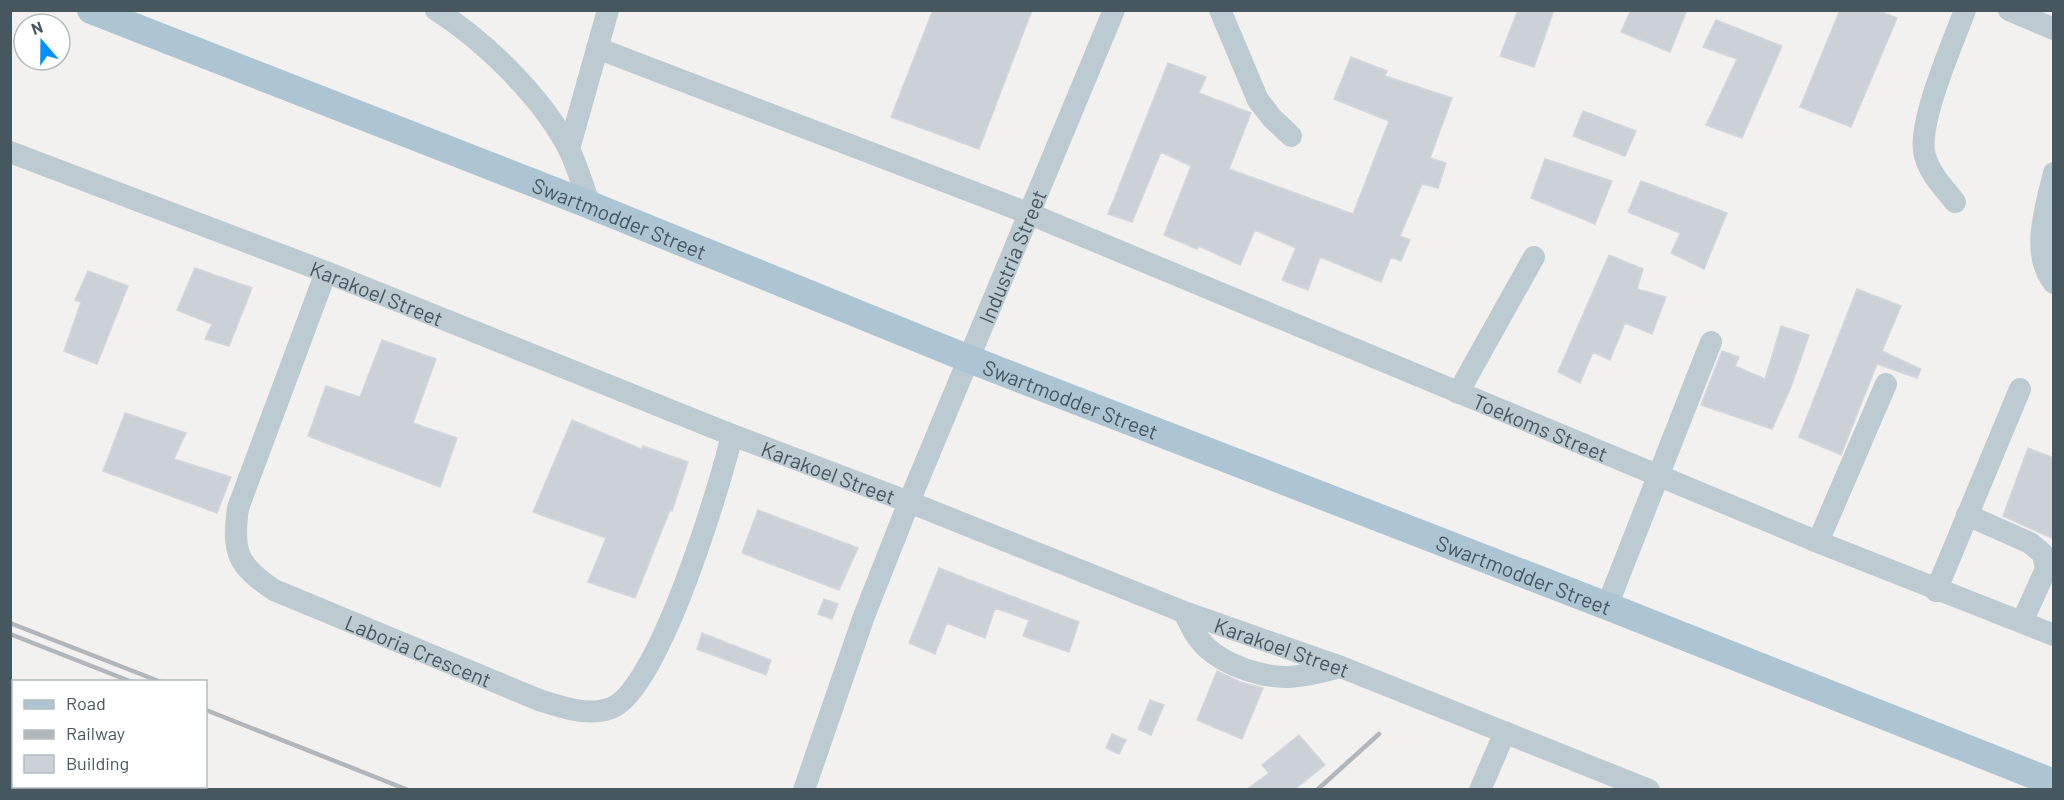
<svg xmlns="http://www.w3.org/2000/svg" width="2064" height="800" viewBox="0 0 2064 800" font-family="Barlow,sans-serif">
<rect width="100%" height="100%" fill="#f3f0f0"/>
<!-- building -->
<path fill="#cbd1d6" stroke="#d3d7dc" stroke-width="1.5" d="M933,10H1032L979,149L891,117Z
M1518,10H1554L1534,67L1500,56Z
M1631,10H1687L1670,52L1621,32Z
M1840,10H1876L1897,18L1851,127L1800,107Z
M1716,20L1782,46L1742,138L1706,125L1737,59L1703,47Z
M1351,57L1387,71L1385,76L1452,98L1430,158L1446,163L1438,188L1422,184L1400,236L1410,240L1401,261L1391,257L1381,282L1320,257L1308,290L1282,280L1296,248L1255,230L1240,265L1199,246L1197,249L1164,235L1191,166L1161,152L1132,222L1108,214L1168,63L1206,77L1199,93L1251,113L1229,169L1353,214L1389,121L1334,99Z
M1583,111L1636,131L1625,156L1573,136Z
M1545,159L1612,181L1595,224L1531,198Z
M1641,181L1727,213L1704,269L1671,253L1680,233L1628,212Z
M1609,255L1643,269L1637,289L1666,297L1652,334L1625,323L1610,360L1593,352L1580,383L1558,372Z
M195,268L252,288L229,346L205,339L212,324L177,310Z
M88,271L128,286L97,364L64,351L81,302L75,300Z
M1857,289L1901,306L1882,351L1921,369L1917,378L1877,364L1841,455L1799,437Z
M1781,326L1809,335L1791,387L1772,429L1701,405L1722,351L1739,357L1735,366L1765,379Z
M382,340L436,359L413,423L457,438L440,487L308,436L326,386L360,397Z
M125,413L186,433L174,459L231,477L217,513L103,471Z
M572,420L641,449L643,446L688,462L672,511L670,510L635,598L588,582L606,538L533,512Z
M2028,448L2054,458V539L2003,516Z
M758,510L858,548L839,590L742,553Z
M939,568L1079,622L1069,652L1023,636L1029,620L995,608L985,638L947,623L935,654L909,643Z
M824,599L838,604L832,619L818,614Z
M702,633L771,660L766,675L697,649Z
M1217,671L1240,682L1263,688L1242,739L1197,720Z
M1150,700L1164,705L1151,735L1138,729Z
M1112,734L1126,740L1119,754L1106,748Z
M1299,735L1325,765L1295,789H1247L1269,773L1262,765Z"/>
<g fill="none" stroke-linecap="round" stroke-linejoin="round">
<!-- minor -->
<g stroke="#bccad1" stroke-width="22">
<path d="M436,10C485,41 542,97 569,149C577,166 583,186 590,205"/>
<path d="M1220,10L1258,100L1272,118L1291,136"/>
<path d="M2009,10L2054,29"/>
<path id="s1" d="M597,48L1030,214L1818,542L2054,635"/>
<path d="M569,149L608,10"/>
<path id="s2" d="M10,152L326,272L732,435L909,502L1184,612L1341,667L1649,790"/>
<path d="M2054,173C2046,206 2030,255 2054,283"/>
<path d="M1955,202C1944,188 1930,174 1925,156C1916,125 1953,43 1965,10"/>
<path id="s3" d="M326,272L238,508C232,552 237,565 274,590L539,700C561,707 588,717 611,708C658,692 720,486 732,435"/>
<path d="M1458,393L1534,257"/>
<path d="M1967,515L2030,543L2043,554L2046,569L2022,622"/>
<path d="M1818,542L1886,384"/>
<path d="M1936,591L2020,389"/>
<path d="M1607,606L1711,342"/>
<path d="M1184,612C1190,625 1196,638 1207,648C1226,665 1260,677 1286,677C1304,677 1323,671 1341,667"/>
<path id="s4" d="M804,790L864,616L909,502L1114,10"/>
<path d="M1480,790L1505,732"/>
</g>
<!-- major -->
<path stroke="#adc5d2" stroke-width="28" id="s5" d="M91,10L590,205L969,359L1607,606L2054,783"/>
<!-- rail -->
<path stroke="#b1b6bb" stroke-width="4.5" d="M10,623L161,682
M10,634L132,682
M206,710L408,790
M1317,790L1379,734"/>
</g>
<g text-anchor="middle" dominant-baseline="central" stroke-width="4.5" stroke-linejoin="round" paint-order="stroke">
<!-- street labels -->
<g font-size="21" fill="#465760" stroke="#fff">
<text stroke="none"><textPath href="#s5" startOffset="568">Swartmodder Street</textPath></text>
<text stroke="none"><textPath href="#s4" startOffset="573">Industria Street</textPath></text>
<text stroke="none"><textPath href="#s2" startOffset="393">Karakoel Street</textPath></text>
<text stroke="none"><textPath href="#s5" startOffset="1054">Swartmodder Street</textPath></text>
<text stroke="none"><textPath href="#s1" startOffset="1017">Toekoms Street</textPath></text>
<text stroke="none"><textPath href="#s2" startOffset="879">Karakoel Street</textPath></text>
<text stroke="none"><textPath href="#s5" startOffset="1540">Swartmodder Street</textPath></text>
<text stroke="none"><textPath href="#s2" startOffset="1365">Karakoel Street</textPath></text>
<text stroke="none"><textPath href="#s3" startOffset="506">Laboria Crescent</textPath></text>
</g>
</g>
<!-- border -->
<rect width="2064" height="800" fill="none" stroke="#465760" stroke-width="24"/>
<!-- legend -->
<rect x="12" y="680" width="195" height="108" fill="#ffffff" stroke="#b5bcbf" stroke-width="1.5"/>
<rect x="24" y="700" width="30" height="9" fill="#adc5d2" stroke="#b5bcbf" stroke-width="1.5"/>
<text x="66" y="710" font-size="18" fill="#465760">Road</text>
<rect x="24" y="730" width="30" height="9" fill="#b1b6bb" stroke="#b5bcbf" stroke-width="1.5"/>
<text x="66" y="740" font-size="18" fill="#465760">Railway</text>
<rect x="24" y="755" width="30" height="18" fill="#cbd1d6" stroke="#b5bcbf" stroke-width="1.5"/>
<text x="66" y="770" font-size="18" fill="#465760">Building</text>
<!-- north arrow -->
<g transform="translate(42 42) rotate(340)"><circle r="28" fill="#ffffff" stroke="#b5bcbf" stroke-width="1.5"/>
<path d="M0-4.5L10 22L0 15L-10 22Z" fill="#0490f9"/>
<text y="-9" font-size="16" font-weight="bold" text-anchor="middle" fill="#465760">N</text>
</g>
</svg>
